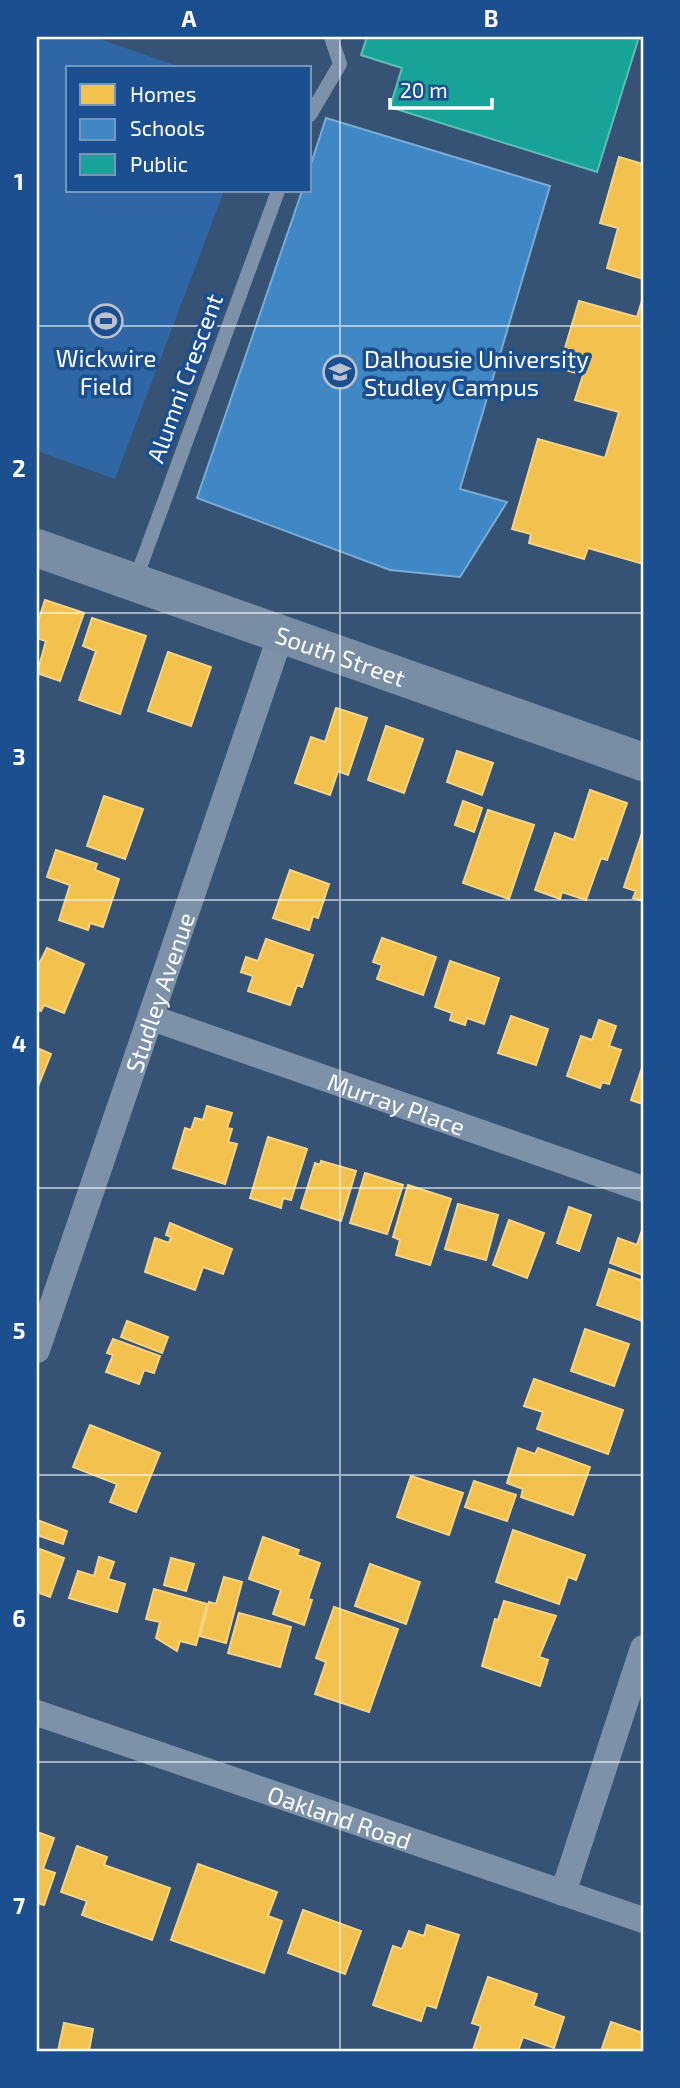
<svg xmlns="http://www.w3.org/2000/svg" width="680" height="2088" viewBox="0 0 680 2088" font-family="'Exo 2',sans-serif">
<rect width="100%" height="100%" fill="#365274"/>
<!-- green -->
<path fill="#2f66a5" d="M37,37H94L183,68H68V191H224L115,479L37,451Z"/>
<!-- homes -->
<path fill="#f2c14e" stroke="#f6d483" stroke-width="2" d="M619,157L643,164V279L607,268L618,228L600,223Z
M643,297V564L588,548L584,559L529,543L531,534L512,529L538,439L605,458L619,412L575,400L583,375L559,368L579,301L637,317Z
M45,600L84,613L60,681L37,673L46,641L37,638V625Z
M92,618L146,636L120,714L79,700L96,651L83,646Z
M168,652L211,667L191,726L148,711Z
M336,708L367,718L348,775L338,771L330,795L295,783L311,737L325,742Z
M386,726L423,739L404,793L368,780Z
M457,751L493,763L482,795L447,782Z
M590,790L627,803L607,860L601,858L586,900L562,892L560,899L535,890L555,833L574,840Z
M104,796L143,809L125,859L87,846Z
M463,801L482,808L474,832L455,825Z
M488,810L534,825L509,899L463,883Z
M643,830V901L633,898L636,891L624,887Z
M56,850L97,864L95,870L119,879L103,927L90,923L88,930L59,920L70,885L47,877Z
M290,870L329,884L318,918L313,916L309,930L273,918Z
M382,938L436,957L423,995L377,979L382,965L373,962Z
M266,939L313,955L302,987L297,985L290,1005L248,991L253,976L241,972L246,957L258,961Z
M47,948L84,964L64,1013L44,1005L41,1011L37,1009V968Z
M450,961L499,978L484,1024L467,1018L465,1025L450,1020L452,1013L435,1007Z
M511,1016L548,1029L536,1065L498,1053Z
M599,1020L616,1026L609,1046L621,1050L609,1084L602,1082L600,1088L567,1076L581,1036L592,1040Z
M37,1048L51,1054L37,1089Z
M643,1065V1104L631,1100Z
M207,1106L232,1113L227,1128L232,1129L228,1142L237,1144L225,1184L173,1168L185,1128L191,1130L195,1118L203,1120Z
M268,1137L307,1149L291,1200L283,1198L281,1208L250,1198Z
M321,1161L356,1171L341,1221L301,1208L315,1163L320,1165Z
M365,1173L403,1185L387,1234L350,1223Z
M408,1185L451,1199L430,1265L396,1255L400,1240L393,1237Z
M458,1204L498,1215L486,1260L445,1249Z
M569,1207L591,1215L579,1251L557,1243Z
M509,1220L544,1233L527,1278L493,1265Z
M170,1223L232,1249L223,1274L203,1267L195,1290L145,1272L155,1238L169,1243L171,1237L166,1235Z
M642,1230L643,1275L610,1263L618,1238L637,1245Z
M609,1269L643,1281V1321L597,1305Z
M127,1321L168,1337L162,1353L121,1337Z
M585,1329L629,1344L614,1386L571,1371Z
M113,1339L160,1356L154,1373L144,1370L139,1384L106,1372L113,1355L107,1353Z
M534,1379L623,1410L608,1454L537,1429L543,1412L524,1406Z
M90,1425L160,1453L136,1512L110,1502L117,1484L73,1467Z
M518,1448L535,1454L538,1448L590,1467L573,1515L521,1497L523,1489L507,1483Z
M411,1476L463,1493L449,1535L397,1517Z
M474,1481L516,1495L507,1521L465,1507Z
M37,1520L67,1531L63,1544L37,1535Z
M513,1530L585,1555L576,1580L568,1577L559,1604L496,1582Z
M263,1537L299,1550L297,1555L320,1563L308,1599L312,1600L304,1625L273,1614L281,1590L249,1579Z
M37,1548L64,1558L50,1597L37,1592Z
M99,1557L114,1562L108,1579L125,1584L117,1612L69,1598L78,1571L94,1576Z
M171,1558L194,1564L186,1591L164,1585Z
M370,1564L420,1582L406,1624L355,1606Z
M224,1577L242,1582L226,1643L200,1636L209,1602L216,1604Z
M154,1589L207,1604L196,1645L180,1641L177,1651L156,1638L160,1622L146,1619Z
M504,1601L556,1616L539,1657L548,1660L540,1686L482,1666L495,1619L498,1620Z
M334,1607L398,1629L369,1712L315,1694L326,1662L316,1658Z
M239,1613L291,1627L280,1667L228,1653Z
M37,1832L54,1838L43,1869L55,1873L44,1905L37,1903Z
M77,1846L107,1857L104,1865L170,1888L152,1940L82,1915L87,1901L61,1892Z
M198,1864L277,1892L268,1916L282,1921L264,1973L171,1940Z
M303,1910L361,1931L345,1974L288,1953Z
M427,1925L459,1935L436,2008L426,2005L421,2021L373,2005L393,1946L402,1949L409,1931L424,1936Z
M488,1977L537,1994L533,2006L564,2017L554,2048L523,2037L518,2051L473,2050L481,2026L472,2023Z
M611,2022L643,2033V2051H601Z
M64,2023L93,2029L89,2051H58Z"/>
<!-- schools -->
<path fill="#3f88c5" stroke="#79acd6" stroke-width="2" d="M326,118L550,186L460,489L507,502L460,577L390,570L197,498L302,191H310V167Z"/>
<!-- public -->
<path fill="#17a398" stroke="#5dbfb7" stroke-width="2" d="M367,37L568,38L639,37L597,172L390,107L402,68L361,55Z"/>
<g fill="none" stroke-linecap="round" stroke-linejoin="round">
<!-- lane -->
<path stroke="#7d92a8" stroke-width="14" d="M310,115L340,64L331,37
M135,581L278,191"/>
<!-- street -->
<g stroke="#7d92a8" stroke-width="26">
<path id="s1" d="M152,1018L643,1189"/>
<path id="s2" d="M37,1350L281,634"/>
<path id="s3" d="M37,1713L643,1920"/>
<path d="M563,1893L643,1648"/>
</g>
<!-- secondary -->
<path stroke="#798da4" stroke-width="38" id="s4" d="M37,548L643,762"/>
</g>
<!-- grid -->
<path fill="none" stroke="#fff" stroke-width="2" stroke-opacity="0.55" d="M340,37V2051M37,326H643M37,613H643M37,900H643M37,1188H643M37,1475H643M37,1762H643"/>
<!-- icons -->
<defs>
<symbol id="stadium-ring" viewBox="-11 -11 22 22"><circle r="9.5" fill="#1b4f8f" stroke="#b9c2ce" stroke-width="1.5"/><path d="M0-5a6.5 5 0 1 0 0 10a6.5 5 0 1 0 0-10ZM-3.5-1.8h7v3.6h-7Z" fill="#b9c2ce"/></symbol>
<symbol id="university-ring" viewBox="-11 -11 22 22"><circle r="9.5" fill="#1b4f8f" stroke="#b9c2ce" stroke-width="1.5"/><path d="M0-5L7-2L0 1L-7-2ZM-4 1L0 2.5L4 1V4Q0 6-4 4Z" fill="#b9c2ce"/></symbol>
</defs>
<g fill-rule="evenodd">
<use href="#stadium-ring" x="87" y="302" width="38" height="38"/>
<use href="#university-ring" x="321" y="353" width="38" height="38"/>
</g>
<g text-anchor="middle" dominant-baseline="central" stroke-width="7" stroke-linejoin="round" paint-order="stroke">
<!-- poi labels -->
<g font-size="24" fill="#fff" stroke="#1b4f8f">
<text x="106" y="357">Wickwire<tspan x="106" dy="28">Field</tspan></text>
<text x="364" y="358" text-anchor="start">Dalhousie University<tspan x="364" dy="28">Studley Campus</tspan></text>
</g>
<!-- street labels -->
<g font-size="24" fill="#fff" stroke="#1b4f8f">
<text transform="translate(184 378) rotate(-70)">Alumni Crescent</text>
<text stroke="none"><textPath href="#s4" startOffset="322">South Street</textPath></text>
<text stroke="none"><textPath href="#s2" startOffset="378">Studley Avenue</textPath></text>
<text stroke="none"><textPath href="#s1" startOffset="259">Murray Place</textPath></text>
<text stroke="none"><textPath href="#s3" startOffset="320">Oakland Road</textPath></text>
</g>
</g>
<!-- border -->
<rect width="680" height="2088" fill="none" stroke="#1b4f8f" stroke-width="77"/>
<!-- legend -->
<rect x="66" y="66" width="245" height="126" fill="#1b4f8f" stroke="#7695bc" stroke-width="2"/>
<rect x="80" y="84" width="35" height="21" fill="#f2c14e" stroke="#7695bc" stroke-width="2"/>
<text x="130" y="102" font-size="21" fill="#ffffff">Homes</text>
<rect x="80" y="119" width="35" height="21" fill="#3f88c5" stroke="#7695bc" stroke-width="2"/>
<text x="130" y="136" font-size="21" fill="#ffffff">Schools</text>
<rect x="80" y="154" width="35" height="21" fill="#17a398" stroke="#7695bc" stroke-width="2"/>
<text x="130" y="172" font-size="21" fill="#ffffff">Public</text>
<!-- scale -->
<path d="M390 98v10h102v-10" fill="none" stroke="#ffffff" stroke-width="3.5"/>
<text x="400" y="98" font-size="21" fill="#ffffff" stroke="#1b4f8f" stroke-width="5" paint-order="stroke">20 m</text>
<rect x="38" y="38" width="604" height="2012" fill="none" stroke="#fff" stroke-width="2.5"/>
<g font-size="23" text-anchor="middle" font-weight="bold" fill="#fff">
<text x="189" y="27">A</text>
<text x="491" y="27">B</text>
<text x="19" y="190">1</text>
<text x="19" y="477">2</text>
<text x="19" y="765">3</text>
<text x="19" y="1052">4</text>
<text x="19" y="1339">5</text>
<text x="19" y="1627">6</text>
<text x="19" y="1914">7</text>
</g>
</svg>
